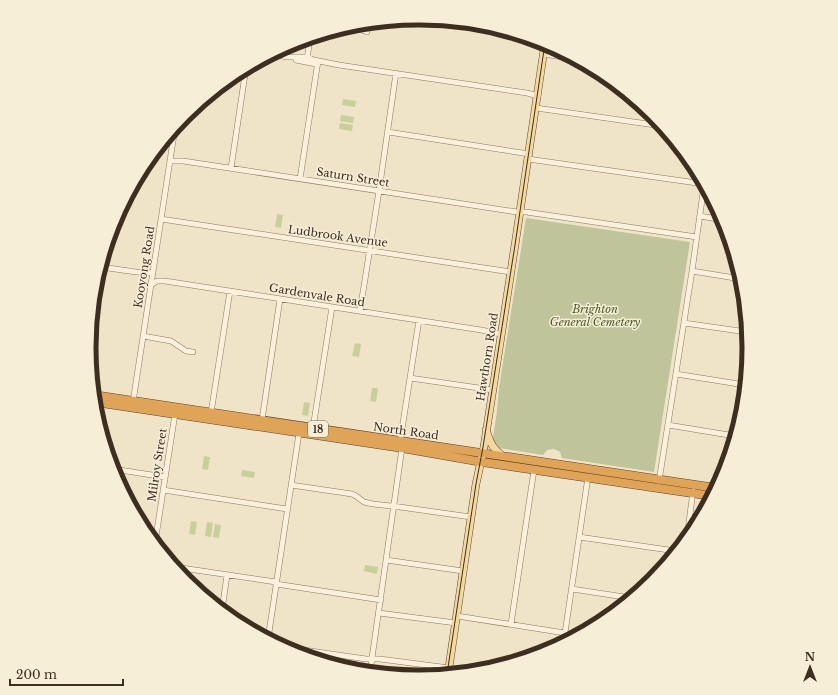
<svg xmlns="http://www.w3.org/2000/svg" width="838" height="695" viewBox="0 0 838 695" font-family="'Libre Baskerville',serif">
<rect width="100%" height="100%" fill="#f0e4c8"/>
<!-- green -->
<path fill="#c9cf9b" d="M343,99L356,101L355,107L342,105Z
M341,115L354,117L353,123L340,121Z
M340,123L353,125L352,131L339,129Z
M277,214L283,215L281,228L275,227Z
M355,343L361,344L359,357L352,356Z
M372,388H378L376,402L370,401Z
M304,402L310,403L308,416L302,415Z
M204,456L210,457L208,470L202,469Z
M242,470L255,472L254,478L241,476Z
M191,521L197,522L195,535L189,534Z
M207,522L213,523L211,537L205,536Z
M215,524L221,525L219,538L213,537Z
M365,565L378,567L377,574L364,571Z"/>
<!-- cemetery -->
<path fill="#bfc49a" d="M526,218L690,242L654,472L562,458L560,452L554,449L547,450L543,455L498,448L494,444L493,438L497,411L499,388Z"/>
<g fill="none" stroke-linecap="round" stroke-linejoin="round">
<defs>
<path id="minor" d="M350,26L367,32
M272,54L287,57H307L314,60L339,65L527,93L538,96
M544,54L575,59
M296,60L316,64
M307,60L310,38
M536,108L662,126
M388,132L529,154
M528,159L704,184
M170,161H183L517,212H526L697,237
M231,168L246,68
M300,179L318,61
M700,216L723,220
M161,219L511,272
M101,267L136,272L153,273
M692,271L741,279
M151,285L157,281H165L481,330L501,334
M360,311L379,191L396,73
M684,323L747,332
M143,336L171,341L186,351L193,352
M676,374L745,385
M410,378L493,390
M133,402L175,128
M211,413L230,291
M262,420L280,299
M668,425L735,436
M313,428L332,307
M400,442L419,320
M113,469L165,477
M659,481L692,271L704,186
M291,485L352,494L356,496L364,502L373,504L400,507L471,517
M163,490L287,509
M579,537L676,551
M687,538L693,491
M155,543L175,414
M386,560L463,571
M175,567L276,582
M276,584L381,600
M572,589L631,598
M222,610L227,575
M379,613L456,623
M457,616L565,633
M511,624L534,470
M268,639L299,433
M568,640L565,637V633L588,477
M283,647L366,659H380L449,668
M449,671L461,673
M370,672L402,448"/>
<path id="major" d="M486,430C491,443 491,447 503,456
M448,674L476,484L484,447L515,245L545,43"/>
<path id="highway" d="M94,395L716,488
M95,402L402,448L482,462L712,496"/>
</defs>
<!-- minor casing -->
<use href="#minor" stroke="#8d765c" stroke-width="6"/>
<!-- major casing -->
<use href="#major" stroke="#5b4430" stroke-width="8"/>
<!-- highway casing -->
<use href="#highway" stroke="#5b4430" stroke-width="9"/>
<!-- minor -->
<use href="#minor" stroke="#faf1dc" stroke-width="5"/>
<!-- major -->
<use href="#major" stroke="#f3d9a0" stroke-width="7"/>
<!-- highway -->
<use href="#highway" stroke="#e0a458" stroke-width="8"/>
<!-- tram -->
<path stroke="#3d2e20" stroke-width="1" d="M447,674L476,484L483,447L515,245L545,43"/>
</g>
<g text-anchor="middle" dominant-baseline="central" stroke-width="3" stroke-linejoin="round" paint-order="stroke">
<!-- shield labels -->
<rect fill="#f7eed8" stroke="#756857" stroke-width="1" x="308" y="421" width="20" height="16" rx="3"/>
<g font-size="10" font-weight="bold" fill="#3d2e20">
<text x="318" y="429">18</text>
</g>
<!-- street labels -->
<g font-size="11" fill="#3d2e20" stroke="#f7eed8">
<text transform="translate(353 177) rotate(9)">Saturn Street</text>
<text transform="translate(338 236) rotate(8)">Ludbrook Avenue</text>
<text transform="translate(144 267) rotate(-81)">Kooyong Road</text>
<text transform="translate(317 295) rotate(9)">Gardenvale Road</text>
<text transform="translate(487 357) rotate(-81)">Hawthorn Road</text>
<text transform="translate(406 431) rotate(8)">North Road</text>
<text transform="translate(157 465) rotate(-81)">Milroy Street</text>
</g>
<!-- park labels -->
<g font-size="11" font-style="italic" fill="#4d5a26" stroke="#f7eed8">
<text x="595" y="309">Brighton<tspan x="595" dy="13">General Cemetery</tspan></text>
</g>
</g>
<!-- crop -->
<path d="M0 0H838V695H0ZM418 25H420A322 322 0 0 1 742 347V348A322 322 0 0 1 420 670H418A322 322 0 0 1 96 348V347A322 322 0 0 1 418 25Z" fill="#f7eed8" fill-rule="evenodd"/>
<path fill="none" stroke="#3d2e20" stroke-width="5" d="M418 25H420A322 322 0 0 1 742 347V348A322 322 0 0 1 420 670H418A322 322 0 0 1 96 348V347A322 322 0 0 1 418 25Z"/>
<!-- north arrow -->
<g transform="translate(810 667)" stroke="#f7eed8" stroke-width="3" paint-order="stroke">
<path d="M0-3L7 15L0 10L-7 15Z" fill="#3d2e20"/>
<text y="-6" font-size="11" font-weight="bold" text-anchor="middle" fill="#3d2e20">N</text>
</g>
<!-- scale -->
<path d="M10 679v6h113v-6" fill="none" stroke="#3d2e20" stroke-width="2"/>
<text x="16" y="679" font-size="12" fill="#3d2e20" stroke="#f7eed8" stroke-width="3" paint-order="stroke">200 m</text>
</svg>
